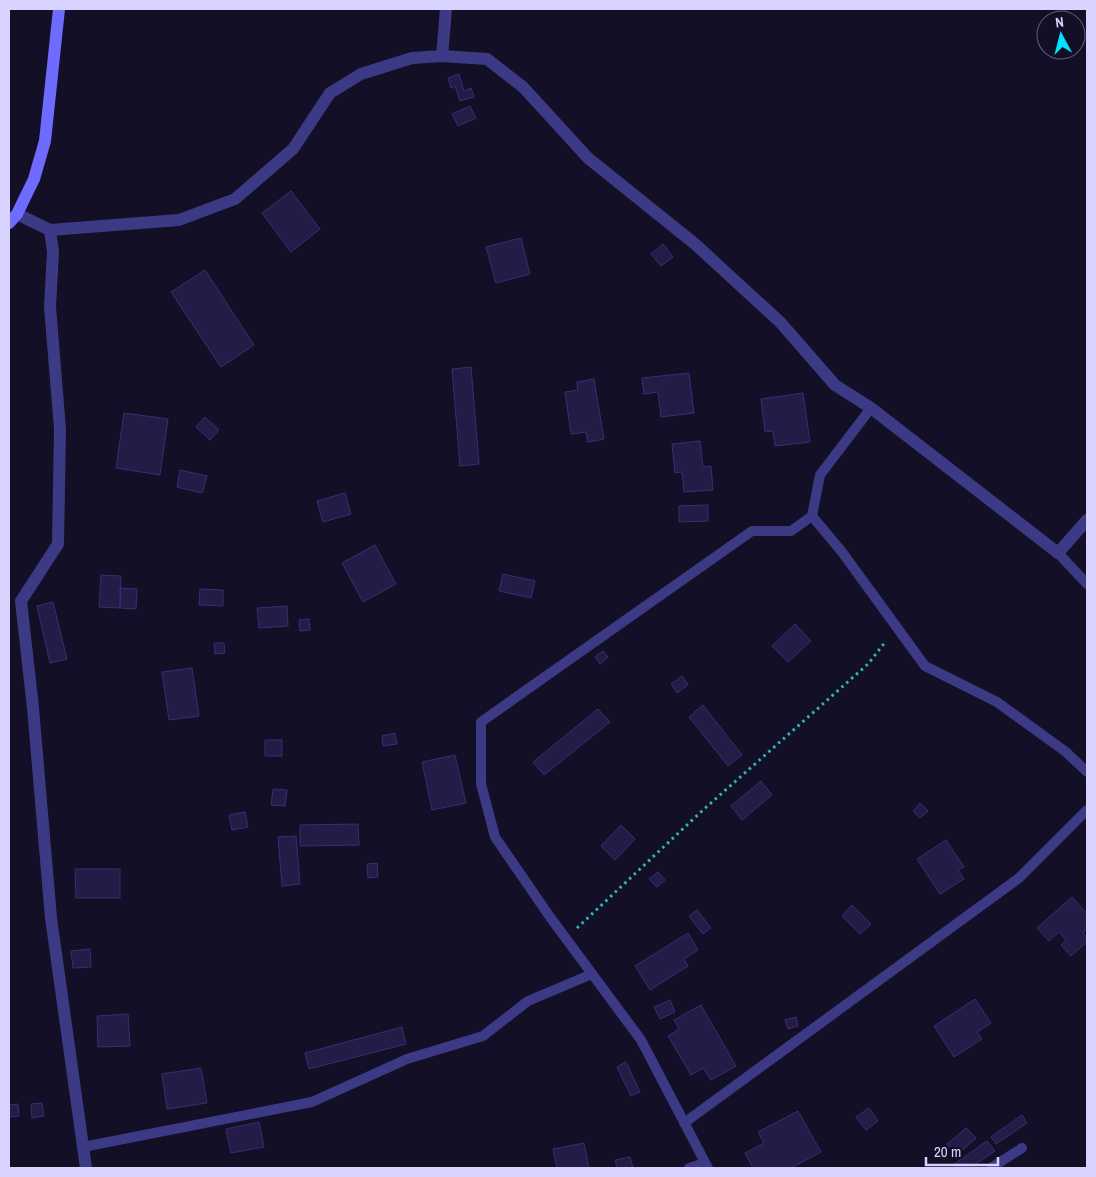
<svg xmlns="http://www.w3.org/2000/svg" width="1096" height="1177" viewBox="0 0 1096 1177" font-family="'Archivo Narrow',sans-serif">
<rect width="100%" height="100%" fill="#130f26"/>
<!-- building -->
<path fill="#241b47" stroke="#3b2d73" d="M459,74L464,91L471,88L474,97L460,101L455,86L451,88L448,78Z
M470,106L476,118L458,126L452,114Z
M291,191L320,229L291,252L262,213Z
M521,238L530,274L496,283L486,247Z
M663,244L673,257L661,266L651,254Z
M205,270L254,345L221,367L171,292Z
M471,367L479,464L460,466L452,369Z
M689,373L694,413L661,417L658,392L644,394L642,378Z
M594,379L604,439L588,442L586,432L571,434L565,392L578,390L577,382Z
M803,393L810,442L775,446L773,431L765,432L761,399Z
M124,413L168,419L160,475L116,468Z
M205,417L219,430L210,440L196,427Z
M700,441L703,467L711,466L713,490L684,492L682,472L675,473L672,444Z
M180,470L207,476L202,493L177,487Z
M345,493L351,514L323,522L317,501Z
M708,505V521L679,522V506Z
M375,545L396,584L363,602L342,563Z
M503,574L535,581L531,598L499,591Z
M101,575L121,576L120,608L99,607Z
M120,588L137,589L136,609L120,608Z
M200,589L223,590V606L199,605Z
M53,602L67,659L50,663L37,606Z
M287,606L288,626L259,628L257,608Z
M309,619L310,630L300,631L299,620Z
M795,624L811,641L788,662L772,646Z
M214,643H224L225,653L215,654Z
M603,651L608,657L600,664L595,657Z
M192,668L199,716L169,720L162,672Z
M682,676L688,685L677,693L671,684Z
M703,705L742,755L728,766L689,717Z
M598,709L610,722L544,775L533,762Z
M395,733L397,744L383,746L382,736Z
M265,740H282V756H265Z
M455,755L466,803L432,810L422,762Z
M761,781L772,795L742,820L731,806Z
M273,789L287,790L285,806L271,805Z
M920,803L928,811L920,818L913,811Z
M245,812L248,827L232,830L229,815Z
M358,824L359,845L300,846V825Z
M621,825L635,839L615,860L601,846Z
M296,836L300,884L282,886L278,837Z
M946,840L964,867L958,870L964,879L940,894L917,859Z
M377,863L378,877L368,878L367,864Z
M75,869H120V898H76Z
M658,872L665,880L657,887L649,879Z
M1072,897L1087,914V928L1083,933L1087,938V942L1071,956L1061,945L1066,940L1059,932L1049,941L1037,928Z
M852,905L871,924L860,934L842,916Z
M697,910L711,928L703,934L689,916Z
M688,933L698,950L684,959L688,966L650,990L635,966Z
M90,949L91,967L73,968L71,951Z
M975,999L991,1023L977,1032L982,1039L954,1057L934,1026Z
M670,1000L675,1012L660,1019L654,1007Z
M701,1005L736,1066L711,1080L703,1068L691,1075L668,1036L679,1029L674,1020Z
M128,1014L130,1046L98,1047L97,1016Z
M796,1017L798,1026L788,1029L785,1020Z
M402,1027L406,1044L309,1069L305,1053Z
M626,1062L640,1092L631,1096L617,1067Z
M201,1068L207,1103L167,1109L162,1074Z
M42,1103L44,1116L32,1118L31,1104Z
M18,1104L19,1116L9,1117V1105Z
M869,1108L878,1121L866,1130L856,1117Z
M798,1111L821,1152L791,1168H753L745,1153L764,1143L758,1132Z
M1022,1115L1027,1123L996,1144L991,1137Z
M259,1122L264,1147L231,1153L226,1129Z
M966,1128L976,1138L957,1155L947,1144Z
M987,1141L995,1151L970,1168H956L953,1165Z
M584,1143L589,1168H557L553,1149Z
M630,1157L633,1168H617L615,1160Z"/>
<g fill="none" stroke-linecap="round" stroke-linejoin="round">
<!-- path -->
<path stroke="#2fb8b0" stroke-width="3" stroke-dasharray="2.5 4" stroke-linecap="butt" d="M577,928L703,810L868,664L886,641"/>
<!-- service -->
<path stroke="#3d3a85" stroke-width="10" d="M812,516L842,552L925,666L997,702L1066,752L1087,772
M1058,553L1087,584
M684,1123L1019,878L1087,810
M83,1147L312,1102L407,1059L483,1036L528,1001L592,974
M689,1168L705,1163
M708,1168L641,1040L550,917L495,837L481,784V722L752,531H791L812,516L820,475L871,408
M991,1168L1022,1148"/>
<!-- minor -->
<path stroke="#3d3a85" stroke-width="12" d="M442,56L446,9
M17,214L50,230L53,252L50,307L60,429L58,544L21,601L33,708L51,918L86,1168
M50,230L179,220L235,199L293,149L330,93L361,74L412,58L442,56L487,59L523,87L588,158L695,244L780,322L835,385L871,408L1058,553L1087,520"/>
<!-- secondary -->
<path stroke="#6f6bff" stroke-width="12" d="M9,223L17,214L34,179L45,141L59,9"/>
</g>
<!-- border -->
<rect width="1096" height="1177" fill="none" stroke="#d9d4ff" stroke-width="20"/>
<!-- north arrow -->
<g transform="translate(1061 35) rotate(353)"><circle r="24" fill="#130f26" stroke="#625e7d"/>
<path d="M0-4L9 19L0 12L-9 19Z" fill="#00e5ff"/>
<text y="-8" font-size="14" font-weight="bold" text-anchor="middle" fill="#d9d4ff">N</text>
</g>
<!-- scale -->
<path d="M926 1157v8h72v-8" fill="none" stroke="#d9d4ff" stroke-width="2.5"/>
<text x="934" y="1157" font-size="15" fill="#d9d4ff" stroke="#130f26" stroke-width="4" paint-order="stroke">20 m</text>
</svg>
